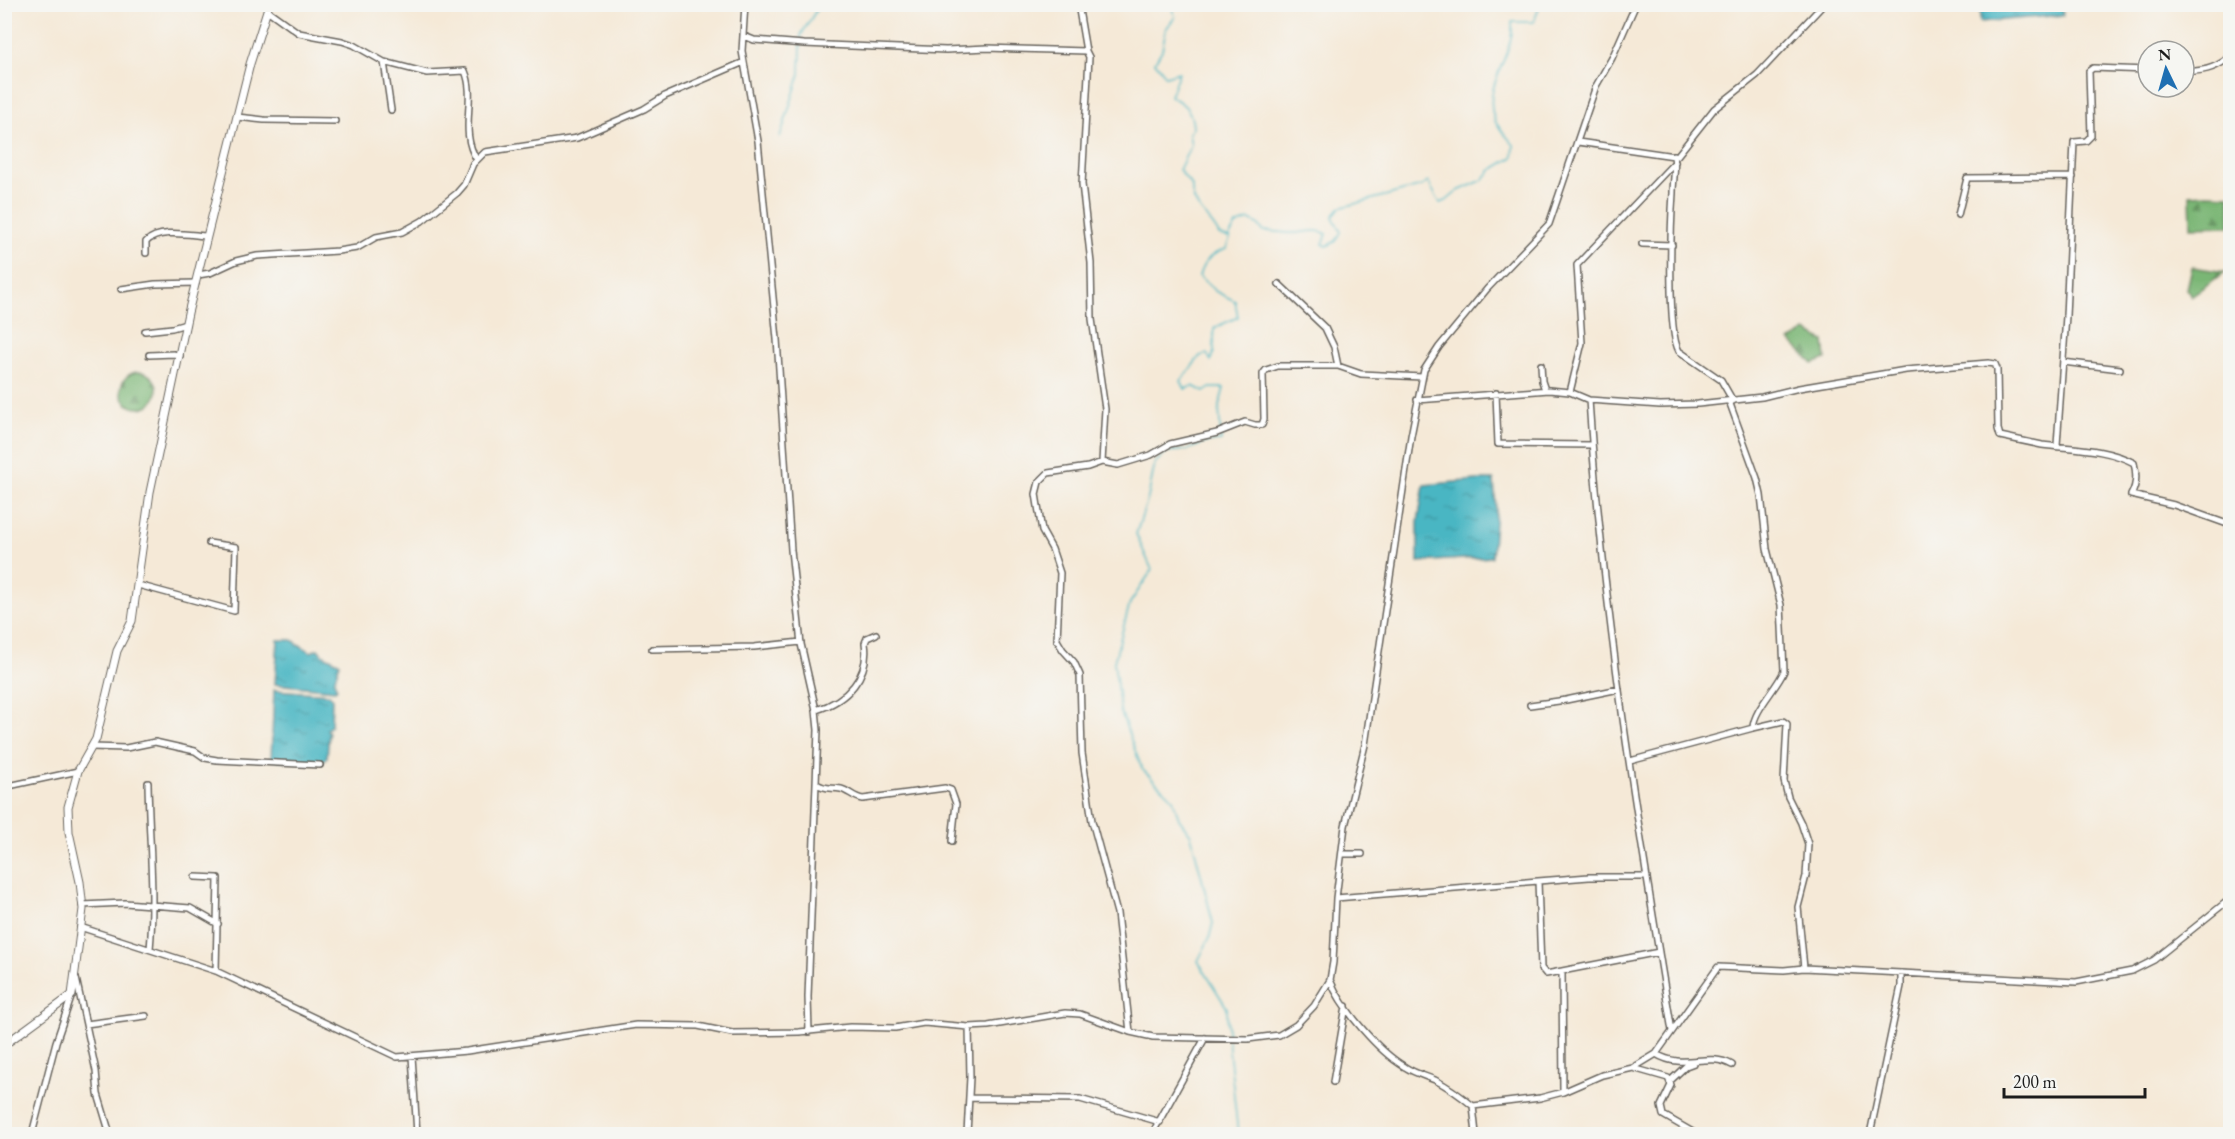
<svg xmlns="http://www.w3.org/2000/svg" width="2235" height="1139" viewBox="0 0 2235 1139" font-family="'EB Garamond',serif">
<defs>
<pattern id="forest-firs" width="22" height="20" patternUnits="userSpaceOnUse" patternTransform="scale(1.5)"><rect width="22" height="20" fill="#7ab675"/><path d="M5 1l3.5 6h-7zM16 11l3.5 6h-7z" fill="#63935f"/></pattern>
<pattern id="water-ripples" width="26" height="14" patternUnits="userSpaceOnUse" patternTransform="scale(1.5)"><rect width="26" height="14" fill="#48b6c3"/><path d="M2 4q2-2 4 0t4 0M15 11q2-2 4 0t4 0" fill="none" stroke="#3b939e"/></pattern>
</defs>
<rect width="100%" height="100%" fill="#f6f6f2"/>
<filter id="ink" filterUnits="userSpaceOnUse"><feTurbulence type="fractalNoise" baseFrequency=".0167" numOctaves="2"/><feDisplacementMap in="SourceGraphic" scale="12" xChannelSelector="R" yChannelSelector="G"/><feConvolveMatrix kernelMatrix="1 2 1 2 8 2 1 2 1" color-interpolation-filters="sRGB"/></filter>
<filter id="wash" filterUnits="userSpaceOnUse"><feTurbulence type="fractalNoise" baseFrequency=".008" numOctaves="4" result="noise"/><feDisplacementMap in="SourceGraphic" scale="24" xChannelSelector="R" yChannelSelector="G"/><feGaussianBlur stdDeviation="1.35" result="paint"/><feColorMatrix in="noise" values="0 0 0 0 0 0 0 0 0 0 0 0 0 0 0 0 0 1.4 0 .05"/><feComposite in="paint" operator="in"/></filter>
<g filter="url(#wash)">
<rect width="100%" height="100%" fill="#f5e9d7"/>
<!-- forest -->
<path fill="url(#forest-firs)" stroke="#4b6948" stroke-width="1.5" d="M2208,194L2230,195V226L2191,227L2190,195Z
M2192,267L2225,272L2191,296L2187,289Z
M1806,331L1824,341L1826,359L1813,364L1790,341Z
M121 390a18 18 0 1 1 36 0a18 18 0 1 1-36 0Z"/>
<!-- water -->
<path fill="url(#water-ripples)" stroke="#326970" stroke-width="1.5" d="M1980,5H2062L2063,15L1980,22Z
M1477,480H1494L1496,511L1492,557L1418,562V522L1424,485Z
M278,640H292L311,652L318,649L322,654L340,663L334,681L337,688L335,690L275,684Z
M274,690L329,694L332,699L331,726L327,729L329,733L327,757L323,762L271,760Z"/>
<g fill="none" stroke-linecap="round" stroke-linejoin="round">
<!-- stream -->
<path stroke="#48b6c3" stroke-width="1.5" d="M1172,4L1175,17L1166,29L1162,50L1155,62L1166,76L1179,72L1170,96C1185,104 1192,110 1193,128L1189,133L1191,145L1179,170L1192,186C1190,208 1212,218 1219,235L1230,238L1226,249C1211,254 1204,260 1199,276L1215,291L1235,301L1238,317L1214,328V352L1211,361L1207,354L1200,356L1181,381L1185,389L1193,386L1204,392L1210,388H1224L1219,407L1221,441L1207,442L1187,450L1167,452L1155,463L1148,498L1136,534L1152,570L1130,603L1114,662L1120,710L1142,769L1173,799L1179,819L1191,835L1213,923L1209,939L1198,961L1227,1008L1228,1035
M801,40V35L820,4
M780,137L800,74L801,45
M1229,237L1236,225L1249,220L1258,224L1263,231C1273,231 1283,233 1293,233C1305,233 1316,228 1327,234L1323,244L1327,246L1336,241L1341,232L1333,217L1339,208L1422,186L1428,182L1440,203L1446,201L1458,191L1483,180L1490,171L1513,157L1514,145C1508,137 1496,127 1494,118C1482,84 1515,56 1512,22H1534L1540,4
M1228,1040L1238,1134"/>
</g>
</g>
<g filter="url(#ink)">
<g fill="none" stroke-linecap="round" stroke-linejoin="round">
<defs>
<path id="minor" d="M745,4L742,51L758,141L777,339L791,550L801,644L816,710L818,730L808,997L809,1032
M1078,4L1086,51
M267,10L299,33L342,41L354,45L384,62L427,73L465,71C477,99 458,131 477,160
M744,36L754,40L804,44L946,50L987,48L1086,51L1089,57L1082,184L1091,263L1092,319L1105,409L1102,462
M384,62L391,110
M2184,71C2201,72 2218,68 2230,56
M237,117L264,120L335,121
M1578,142L1674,156C1676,168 1673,181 1673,193C1671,222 1667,332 1679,351L1721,380L1733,401
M1673,155L1677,156L1714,109L1757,75L1824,4
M1958,215L1967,178L2073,177
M1642,244L1672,245
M146,253V242C159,228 190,235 207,236
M198,275L210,273L236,261L257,256L338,251L357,248L376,237L402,232L422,221L457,193L464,185L473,164L485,152L577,138L644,109L665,96L744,62
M1279,284L1325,328L1334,347L1338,366
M121,289L155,284L196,283
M145,331L172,328L186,324
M149,355L174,354L180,356
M2063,362L2120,369
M1541,365L1542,381L1545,390
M1570,392L1582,343L1577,265L1675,162
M1496,393L1498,444L1592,445
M1417,400L1549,390L1570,392L1589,400L1660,405L1698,404L1762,397L1799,388L1906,370L1988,363L1995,364L1997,369L1998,429L2000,436C2014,439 2028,442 2042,445C2073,449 2106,448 2134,463C2137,475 2137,485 2131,495L2174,505L2230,525
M1589,400C1603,612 1637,822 1672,1031
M1729,401L1757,478L1761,495L1767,549L1781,605L1784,671C1777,688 1753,711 1753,728L1783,721L1787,724L1784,781L1788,797L1801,823L1808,844L1806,876L1798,907L1804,968
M2057,445L2066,316L2074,142L2086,141L2091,136L2089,71L2093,68L2148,70
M138,585L234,611L236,547L209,543
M652,649L754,647L801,642
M1530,705L1566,700L1619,689
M816,710C847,701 870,676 865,643L867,638L876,634
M91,747L126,748L155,742L195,751L205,758L217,760L320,765
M1630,761L1753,728
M148,783C149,839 155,894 150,949
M817,784C825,790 832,787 841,789C849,791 854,798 863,799L945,788L951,790L956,804L952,841
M4,787L78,771
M1342,854H1362
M195,877L218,878L216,971
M1538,881L1589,877H1647
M1336,898L1538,881L1541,968L1546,974L1562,971
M82,905L125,903L190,908L218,924
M80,927L216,971L397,1057L467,1051L636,1025L698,1026L732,1033L799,1032L850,1027L895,1028L924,1023L969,1027L988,1026L1065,1013L1080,1014L1130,1032L1153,1037L1248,1039L1279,1035L1296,1025L1314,1006L1330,980L1333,962L1336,898L1345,826L1365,745L1411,436L1424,370L1439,347L1487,289L1549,224L1596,86L1612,58L1636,4
M76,978L96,1071L98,1094L110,1134
M1330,980C1342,1009 1378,1051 1405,1067C1414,1073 1425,1076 1435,1080C1449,1087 1461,1096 1473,1106L1476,1134
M86,1024L146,1016
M1130,1032L1117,913L1092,821L1082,753L1080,675L1074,662L1063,650L1057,640L1060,573L1052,549L1042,531L1036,494L1039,482L1048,473L1088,467L1102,462L1118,465L1151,455L1170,444L1217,433L1245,422L1255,425H1262L1264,419L1263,374L1266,370L1278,366H1338L1361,374L1422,377
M1656,1054C1684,1071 1707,1051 1732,1065
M412,1056L417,1134
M1633,1068L1668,1078L1671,1085L1661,1106L1663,1115L1696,1134
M1670,1081L1686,1066L1694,1063
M1333,1082L1346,1006
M1563,1092L1562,971L1659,952
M969,1098L1080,1099L1160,1122
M1473,1106L1540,1098L1563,1092L1602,1075L1633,1068L1656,1054L1718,967L1784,970L1804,968L2076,982L2132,971L2154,960L2230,899
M32,1134L56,1042L72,995
M967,1134L970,1077L969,1027
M1152,1134L1205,1038
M1870,1134L1901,986V973"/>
<path id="tertiary" d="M4,1045L72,995L83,909L80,882L69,832L68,807L78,771L96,739L117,651L132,621L150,492L188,313L250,64L269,4"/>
</defs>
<!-- minor casing -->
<use href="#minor" stroke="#68645d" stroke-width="8"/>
<!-- tertiary casing -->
<use href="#tertiary" stroke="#68645d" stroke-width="9"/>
<!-- minor -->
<use href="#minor" stroke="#fff" stroke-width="5"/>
<!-- tertiary -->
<use href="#tertiary" stroke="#fff" stroke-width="7"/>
</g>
</g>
<!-- margin -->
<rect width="2235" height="1139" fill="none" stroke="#f6f6f2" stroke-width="24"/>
<!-- north arrow -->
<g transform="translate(2166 69) rotate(355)"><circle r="28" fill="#f6f6f2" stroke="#9f9f9c" stroke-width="1.5"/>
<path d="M0-4.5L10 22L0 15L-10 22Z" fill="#1f6fb2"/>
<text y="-9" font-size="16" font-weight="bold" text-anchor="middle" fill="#1c1c1c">N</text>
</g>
<!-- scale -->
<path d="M2004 1088v9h141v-9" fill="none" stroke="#1c1c1c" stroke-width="3"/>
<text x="2013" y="1088" font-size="18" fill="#1c1c1c" stroke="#f6f6f2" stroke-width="4.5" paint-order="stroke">200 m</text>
</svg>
